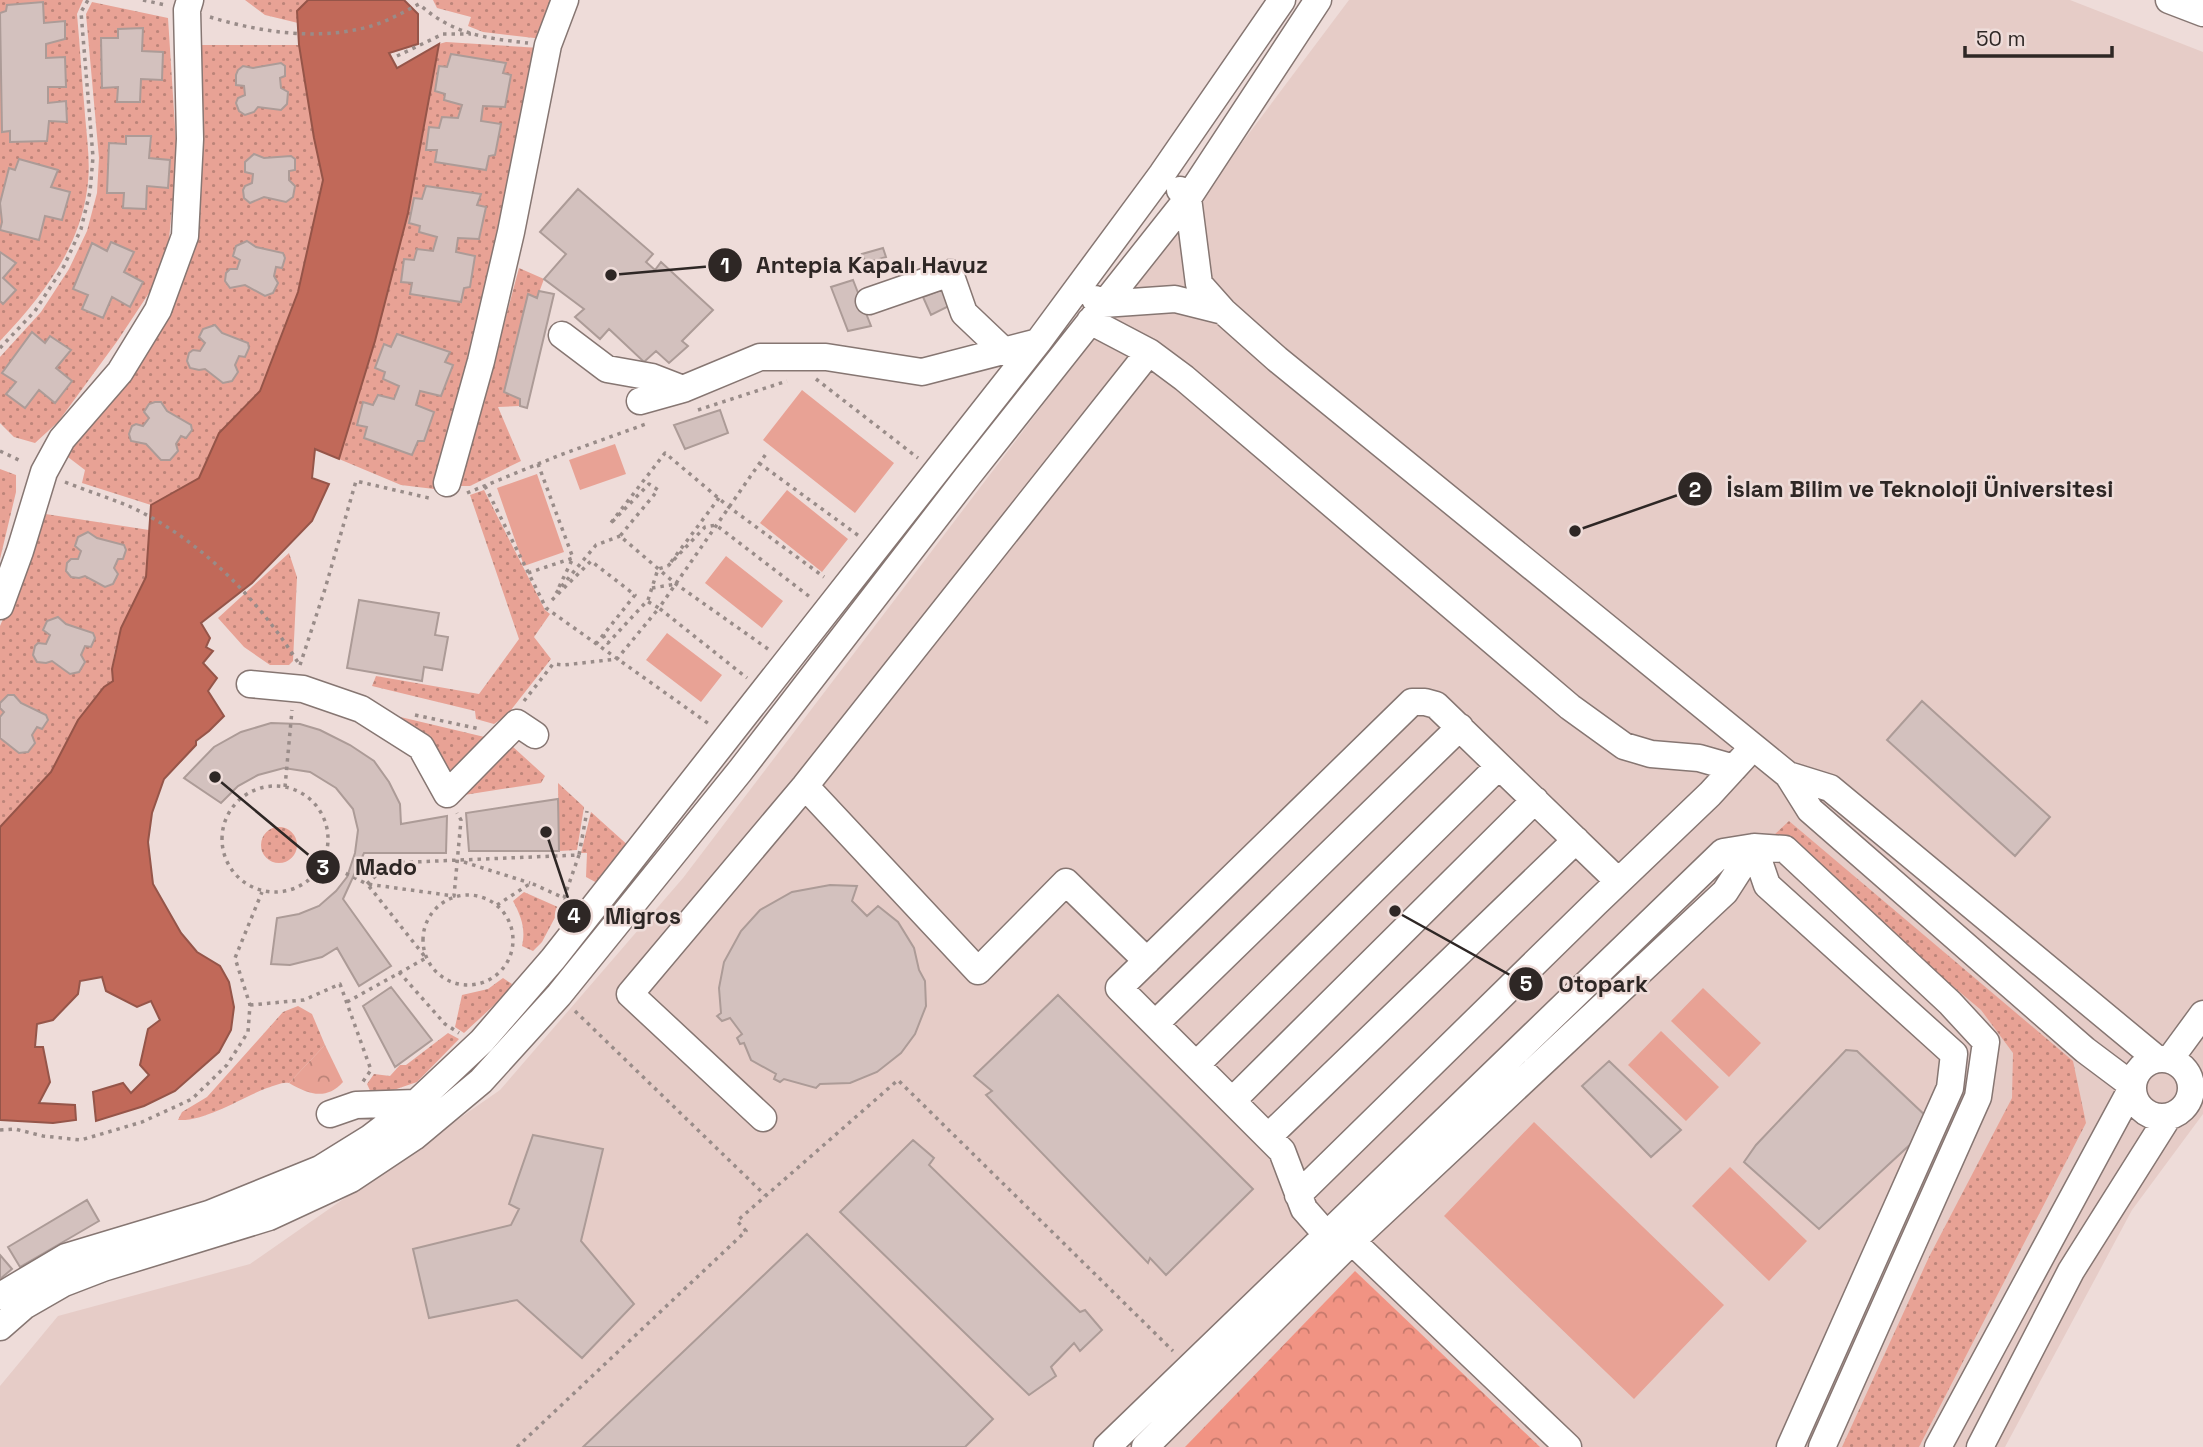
<svg xmlns="http://www.w3.org/2000/svg" width="2203" height="1447" viewBox="0 0 2203 1447" font-family="'Space Grotesk',sans-serif">
<defs>
<pattern id="grass-dots" width="8" height="8" patternUnits="userSpaceOnUse" patternTransform="scale(1.75)"><rect width="8" height="8" fill="#e8a295"/><path d="M2 2h.1M6 6h.1" fill="none" stroke="#bc8479" stroke-width="1.8" stroke-linecap="round"/></pattern>
<pattern id="forest-crowns" width="20" height="18" patternUnits="userSpaceOnUse" patternTransform="scale(1.75)"><rect width="20" height="18" fill="#f19383"/><path d="M2 6a3 3 0 1 1 6 0M12 15a3 3 0 1 1 6 0" fill="none" stroke="#c4786b"/></pattern>
<pattern id="park-crowns" width="20" height="18" patternUnits="userSpaceOnUse" patternTransform="scale(1.75)"><rect width="20" height="18" fill="#e8a295"/><path d="M2 6a3 3 0 1 1 6 0M12 15a3 3 0 1 1 6 0" fill="none" stroke="#bc8479"/></pattern>
</defs>
<rect width="100%" height="100%" fill="#eedcd9"/>
<!-- built -->
<path fill="#e6ccc7" d="M1349,0H2070L2203,52V1114L2132,1210L2005,1447H0V1386L58,1316L250,1264L500,1090L683,878L1211,184Z"/>
<!-- grass -->
<path fill="url(#grass-dots)" d="M0,0H83L77,14C80,47 82,81 85,115C87,140 91,165 87,190C79,250 40,299 0,341Z
M245,0H308L297,11L298,23L265,15Z
M433,0H556L543,39L483,32L468,26L471,17L437,8Z
M92,2L168,18L177,158L169,239L151,290L118,340L58,422L35,443L14,437L0,423V357L41,312L69,269L87,231L97,193L99,158L86,14Z
M446,42L540,48L485,314L434,489L401,485L339,459L375,341L407,217L439,44Z
M197,45H299L314,138L323,180L298,292L260,391L219,433L199,478L151,505L82,483L85,470L64,454L173,297L200,221L201,134Z
M519,268L544,279L537,298L528,295L504,392L520,399V406L498,407L521,461L470,486H452L470,451Z
M0,469L16,475V492L0,559Z
M484,490L545,610L550,614L534,637L551,659L507,715L494,724L476,719L475,711L372,686L376,676L479,694L519,639L470,495Z
M39,513L149,530C148,545 150,565 145,579C133,615 109,639 113,681L104,687L51,772L0,827V626L19,581Z
M289,553L297,577L293,661L289,665H270L244,647L218,618Z
M392,715L493,739L451,784Z
M512,746L545,776L541,783L464,795Z
M558,783L584,807L577,850L559,851Z
M591,812L631,848L601,885L586,877L587,853H581Z
M1789,821L2073,1061L2086,1123L1919,1447H1842L1929,1257L2012,1098L2013,1053L1981,1010L1774,835Z
M261 845a18 18 0 1 1 36 0a18 18 0 1 1-36 0Z
M524,892L560,908L542,942L533,951L522,946C526,929 521,916 513,901Z
M503,978L512,984L505,995L464,1033L455,1027L462,995L488,989Z
M298,1006L312,1014L325,1045L289,1083C281,1082 275,1086 267,1088C241,1098 204,1122 178,1120L182,1112L207,1097L283,1012Z
M448,1033L459,1039L417,1082L373,1097L367,1084L374,1074L390,1076L400,1065H406Z"/>
<!-- forest -->
<path fill="url(#forest-crowns)" d="M1355,1271L1540,1447H1185Z"/>
<!-- park -->
<path fill="url(#park-crowns)" d="M325,1045L343,1082C326,1101 308,1094 289,1083Z"/>
<!-- pitch -->
<path fill="#e8a295" d="M802,390L894,463L855,513L763,440Z
M615,444L626,474L580,490L569,460Z
M537,474L564,552L524,566L497,488Z
M787,490L848,539L822,572L760,523Z
M726,556L783,601L762,628L705,583Z
M667,633L722,675L701,702L646,660Z
M1703,988L1761,1043L1729,1077L1671,1021Z
M1661,1031L1719,1087L1686,1121L1628,1065Z
M1534,1122L1724,1305L1634,1399L1444,1216Z
M1730,1167L1807,1241L1769,1281L1692,1206Z"/>
<!-- water -->
<path fill="#c16959" stroke="#955549" stroke-width="2" d="M308,0H404L418,14V44L389,53L397,68L439,44L408,213L375,341L339,459L315,449L312,478L329,484L312,521L252,583L201,623L210,638L206,647L213,651L203,663L217,678L208,691L224,716L209,731L196,741V745L164,779L152,813L148,842L153,884L181,933L197,952L220,966L229,982L234,1007L231,1030L219,1052L175,1091L144,1106L96,1121L93,1092L123,1083L131,1093L149,1075L140,1065L148,1029L160,1020L151,1001L137,1007L106,991L102,977L80,981L78,994L53,1020L37,1024L35,1047H43L50,1082L39,1103L75,1105L76,1120L53,1123L0,1120V827L51,772L78,720L104,687L113,681L112,669L121,628L146,577L151,505L199,478L219,433L260,391L298,292L323,180L314,138L299,45L297,11Z"/>
<!-- building -->
<path fill="#d3c1be" stroke="#ac9b97" stroke-width="2" d="M43,2L44,23L65,21V39L46,44V58L65,57L66,87H48V103L66,101L67,122L49,121L47,141L10,142V131L2,132L0,13L6,11L7,5Z
M143,28L142,51L163,52L162,80L141,79L140,102H117L118,87L102,88L101,38H118V29Z
M451,54L506,63L503,73L511,75L505,107L483,106L481,121L501,124L495,155L489,156L486,170L435,162L437,150H426L429,127L439,128L442,117L458,118L462,105L444,100L445,94L435,91L439,66L447,67Z
M281,63L285,66V76L280,78L281,88L288,92L287,104L281,110L258,107L254,112L245,115L239,111L236,103L238,98L245,95L244,86L236,85V75L238,70L243,66L253,68Z
M126,136H151L149,158L170,160L168,188L147,186L146,209L123,208L124,193H107L109,143L126,144Z
M254,154L264,158L291,156L295,159V170L289,171V180L295,186L293,197L286,202L264,197L250,203L244,198L243,190L245,186L252,183L253,174L245,172V162Z
M19,159L58,170L51,187L70,192L62,220L45,216L39,240L0,230L2,222L0,203L9,168L15,170Z
M426,186L481,194L477,205L486,207L479,239L458,238L456,252L475,256L470,287L464,288L461,302L410,294L412,283L401,282L404,259L414,260L417,249L433,251L437,237L419,232L420,226L409,223L414,198L422,199Z
M578,189L653,254L646,262L655,270L661,262L713,310L682,341L688,346L669,363L656,351L644,362L609,329L600,339L575,317L584,309L544,279L566,254L540,232Z
M247,241L256,247L283,253L285,258L282,268L276,267L274,276L278,283L273,293L265,296L245,285L230,288L225,281L226,273L230,269H237L240,260L233,256L236,246Z
M111,242L134,252L124,272L143,282L130,307L112,297L103,318L82,309L88,295L73,289L92,243L107,251Z
M883,248L886,257L866,263L862,254Z
M0,252L16,263L3,278L16,290L3,304L0,301Z
M853,280L871,326L848,331L831,287Z
M946,288L951,305L931,315L923,297Z
M539,291L554,294L527,408L520,406V399L504,392L528,294L537,298Z
M215,325L222,333L248,343L249,348L245,357L239,356L235,365L238,372L232,381L223,383L205,369L199,370L190,368L187,361L189,353L193,350L200,351L205,343L199,337L203,329Z
M32,332L45,343L50,336L71,350L56,368L72,381L55,403L39,390L25,408L6,394L16,382L2,373Z
M397,334L450,352L445,362L453,365L441,396L420,391L416,405L434,412L424,441H418L412,455L364,438L367,427L357,425L363,402L373,405L378,395L394,399L399,386L383,379L385,372L375,368L384,344L391,347Z
M155,402H161L167,411L191,425L192,430L186,438L181,436L176,444L178,451L170,460H161L146,444L131,441L129,434L132,426L136,424L143,426L149,418L144,412L149,404Z
M720,410L728,433L685,449L674,425Z
M88,532L97,538L124,545L126,550L123,559H118L114,568L118,574L113,584L105,587L85,576L79,578L71,577L66,571L67,563L71,559H78L81,551L75,546L78,537Z
M359,600L439,613L435,635L448,637L442,670L424,667L422,681L347,668Z
M58,617L66,624L93,633L95,638L91,647L85,646L81,655L85,662L79,672L70,674L52,661L46,663L37,662L33,655L35,646L38,643L46,644L50,635L43,630L47,621Z
M8,695H14L21,703L46,715L48,720L42,729L37,727L32,735L35,743L28,752L19,753L0,738V717L4,712L0,708V703Z
M1922,701L2050,817L2015,856L1887,740Z
M271,723L300,724L320,730L350,745L374,761L389,782L400,804L401,824L447,816L446,853H364L343,899L391,966L359,986L337,948L322,957L290,965L271,964L277,918L299,914L319,906L336,891L347,877L355,853L358,830L353,809L336,788L310,772L284,768L258,775L238,786L221,803L184,778L214,747L241,732Z
M558,799L559,851H469L466,813Z
M830,885L857,886L852,901L867,916L878,906L898,922L914,948L919,970L925,981L926,1006L915,1034L901,1053L877,1072L850,1083L820,1084L816,1088L784,1079L780,1082L774,1079L776,1074L751,1060L744,1043L740,1044L737,1038L742,1034L730,1018L722,1021L717,1016L721,1013L719,988L724,962L741,931L760,910L792,892Z
M391,987L432,1040L395,1067L363,1006Z
M1058,995L1253,1189L1166,1275L1150,1258L1148,1263L986,1095L992,1091L974,1076Z
M1846,1050L1857,1051L1929,1119L1915,1140L1819,1229L1744,1162L1756,1145Z
M1609,1061L1681,1130L1651,1157L1582,1086Z
M533,1135L603,1149L581,1241L634,1304L582,1358L517,1300L429,1318L413,1249L511,1225L519,1209L509,1204Z
M913,1140L934,1158L929,1165L1080,1312L1085,1310L1102,1330L1080,1351L1074,1343L1051,1367L1056,1376L1029,1395L840,1212Z
M87,1200L99,1221L20,1267L8,1247Z
M807,1234L993,1419L965,1447H583Z
M0,1255L12,1269L0,1279Z"/>
<g fill="none" stroke-linecap="round" stroke-linejoin="round">
<defs>
<path id="minor" d="M2169,0L2203,13
M1180,190L1188,198L1199,284L1223,311L1277,359L1788,775L1810,810L2085,1050L2133,1086L1938,1447
M1095,299L1103,304L1175,299L1223,311
M869,301L950,273L964,313L1004,351
M1090,321L1149,352L1184,378L1570,707L1624,746L1651,754L1699,758L1734,768
M562,335L607,369L652,377L683,389L760,357H826L922,372L1038,342
M640,401L683,389
M447,483L481,361L511,232L548,45L565,0
M0,606L20,551L44,472L62,439L120,372L158,310L185,236L190,139L187,10L190,0
M250,684L303,689L361,709L421,747L447,794L517,723L535,735
M1788,775L1830,788L2157,1059
M805,786L978,971L1066,882L1147,961
M1754,847L1767,885L1954,1054L1950,1088L1790,1447
M1155,1024L1460,727
M2133 1088a29 29 0 1 1 58 0a29 29 0 1 1-58 0Z
M2170,1059L2203,1014
M1196,1065L1499,766
M1232,1101L1535,800
M330,1114L356,1105L416,1103
M763,1118L630,994L805,786L1149,352
M1268,1137L1576,840
M1298,1195L1596,903L1710,794L1744,757
M1339,1229L1568,1447
M1326,1234L1304,1209L1282,1151L1119,988L1412,702H1425L1436,705L1618,881
M0,1296L66,1257L209,1214L320,1169L370,1138L416,1103L482,1041L553,959L1038,342L1162,174L1282,0
M0,1327L24,1306L64,1283L103,1268L269,1217L351,1179L414,1137L481,1081L559,995L740,771L967,477L1188,198L1318,0
M1107,1447L1723,852L1754,847L1785,849L1950,1003L1986,1042L1978,1097L1822,1447
M1145,1447L1352,1241L1725,892L1754,847
M1980,1447L2071,1271L2168,1117"/>
</defs>
<!-- minor casing -->
<use href="#minor" stroke="#867672" stroke-width="29"/>
<!-- path -->
<path stroke="#998c89" stroke-width="3.5" stroke-dasharray="3.5 5" stroke-linecap="butt" d="M143,0L165,5
M210,17C256,31 312,40 359,29C381,25 400,14 419,4C452,34 484,38 528,43
M397,56L443,34H471
M0,348L35,311L64,266L81,229L90,192L93,157L81,12L88,0
M816,379L918,458
M698,410L787,381
M0,451L23,462
M759,463L859,536
M65,482C87,491 110,498 131,507C201,540 258,599 299,664
M485,486L546,608L709,724
M467,493L560,455L646,424
M719,498L668,566L705,527L716,525L810,597
M528,573L573,558L538,464
M559,587L573,558
M652,588L676,584
M556,593L596,545L620,536
M552,600L591,561L635,595L596,644
M648,600L658,569L668,566
M603,635L608,643L647,601L659,608L768,451
M768,649L676,584L620,536L658,490L649,484L610,524L665,453L729,507L824,577
M300,665L325,589L356,481L429,498
M524,701L553,664L564,665L617,659L659,608L747,678
M415,715L480,729
M222 839a53 53 0 1 1 106 0a53 53 0 1 1-106 0Z
M285,787L292,710
M323,862L367,884L454,896L461,820L457,813
M464,862L530,883
M367,884L389,863L579,855L587,811
M423 940a45 45 0 1 1 90 0a45 45 0 1 1-90 0Z
M497,905L531,883L564,898L579,855
M399,972L445,1024L459,1033
M347,1002L426,958L368,885
M250,1005L304,1000L340,984L371,1070L362,1083
M575,1011L765,1195
M0,1130L15,1129L43,1136L81,1140L142,1122L192,1099L227,1065L248,1032L250,1005L235,958L262,892
M517,1447L746,1231L737,1221L898,1080L1173,1351"/>
<!-- minor -->
<use href="#minor" stroke="#fff" stroke-width="26"/>
</g>
<!-- callouts -->
<path fill="none" stroke="#2e2725" stroke-width="2.5" d="M611 275L725 265M1575 531L1695 489M215 777L323 867M546 832L574 916M1395 911L1526 984"/>
<g fill="#2e2725" stroke="#eedcd9" stroke-width="2.5">
<circle cx="611" cy="275" r="7"/>
<circle cx="1575" cy="531" r="7"/>
<circle cx="215" cy="777" r="7"/>
<circle cx="546" cy="832" r="7"/>
<circle cx="1395" cy="911" r="7"/>
<circle cx="725" cy="265" r="18"/>
<circle cx="1695" cy="489" r="18"/>
<circle cx="323" cy="867" r="18"/>
<circle cx="574" cy="916" r="18"/>
<circle cx="1526" cy="984" r="18"/>
</g>
<g font-size="21" text-anchor="middle" font-weight="bold" fill="#fff">
<text x="725" y="273">1</text>
<text x="1695" y="497">2</text>
<text x="323" y="875">3</text>
<text x="574" y="923">4</text>
<text x="1526" y="991">5</text>
</g>
<g font-size="23" text-anchor="middle" font-weight="bold" fill="#2e2725" stroke="#eedcd9" stroke-width="5" stroke-linejoin="round" paint-order="stroke">
<text x="872" y="273">Antepia Kapalı Havuz</text>
<text x="1920" y="497">İslam Bilim ve Teknoloji Üniversitesi</text>
<text x="386" y="875">Mado</text>
<text x="643" y="924">Migros</text>
<text x="1603" y="992">Otopark</text>
</g>
<!-- scale -->
<path d="M1965 46v10h147v-10" fill="none" stroke="#2e2725" stroke-width="3.5"/>
<text x="1976" y="46" font-size="21" fill="#2e2725" stroke="#eedcd9" stroke-width="5" paint-order="stroke">50 m</text>
</svg>
